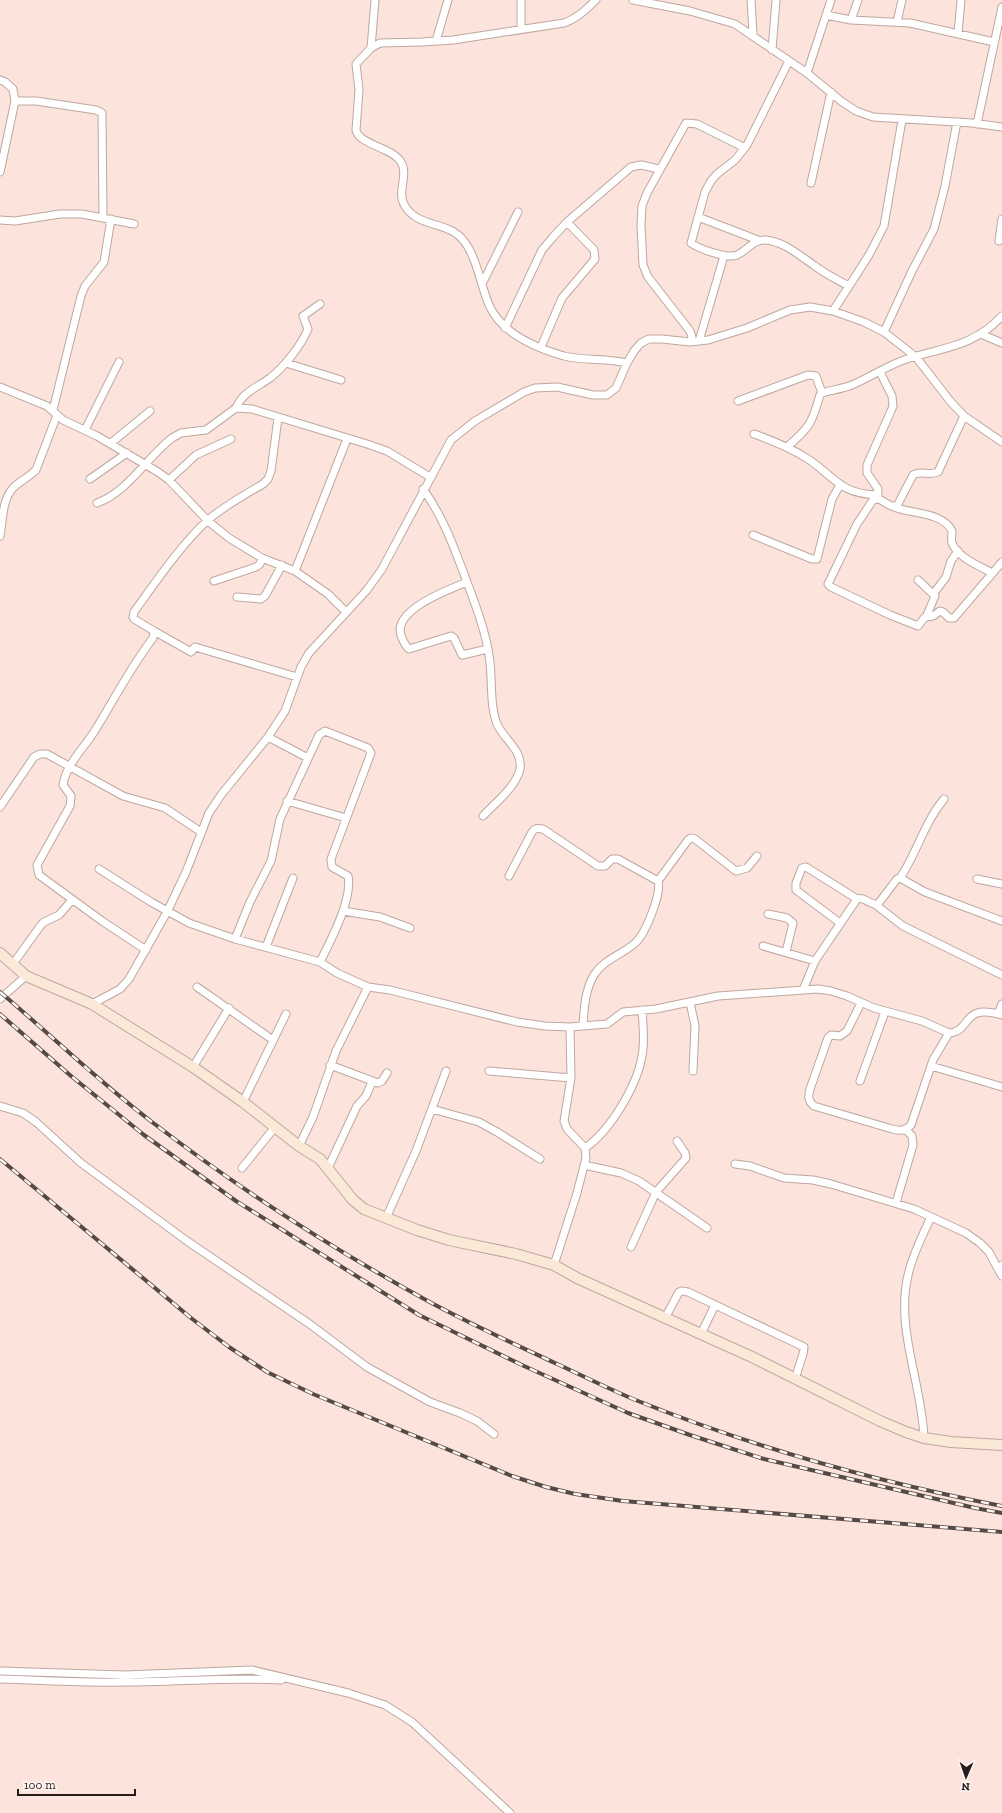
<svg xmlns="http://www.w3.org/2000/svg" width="1002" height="1813" viewBox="0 0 1002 1813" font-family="'Zilla Slab',serif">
<rect width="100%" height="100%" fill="#fce4dc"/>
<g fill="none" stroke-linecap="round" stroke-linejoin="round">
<defs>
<path id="street" d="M596,0C585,10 578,18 564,23L453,40L422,42L380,43L371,48L356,64L359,90L356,130C359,145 392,147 401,162C409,175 396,193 405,206C418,228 448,221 463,240C477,256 481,288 490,307C503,334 536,348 564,356C584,361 606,358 627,363
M633,0L690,11L735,24L807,73L841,101L856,111L873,117L972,123L1002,127
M751,0L753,34
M826,15L851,20L910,23L994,42
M851,20L858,0
M897,22L902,0
M521,28V0
M958,33L961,0
M436,41L448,0
M371,48L375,0
M772,50L776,0
M789,61L747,145L735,160L717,174L711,181L705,192L691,243C699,249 727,259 737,255C748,250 753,239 766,240C785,242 800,256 815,266C825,274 838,280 849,286
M807,73L831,0
M0,80L5,82L13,89L15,101L0,172
M15,101H36L96,110L102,113L103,217
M977,124L1002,7
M811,183L831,92
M698,217L758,240
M0,220L15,221L60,214H82L134,224
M999,241L1002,219
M482,284L518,212
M833,311L869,255L884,226L902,120
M505,328L542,250L553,237L567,222L631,167L641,165L659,169
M884,332L912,271L934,229L945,186L957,122
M981,334L1002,343
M699,341L724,256
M690,342L692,337L690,331L648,277L643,265L641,225L642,206L647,193L686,123L697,124L745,148
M541,347L562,298L595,259L594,250L567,222
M286,363L341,380
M0,387L47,406L63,420L97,436L158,472L169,480L208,521L229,538L262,558L295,571L328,594L346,612
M738,401L808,375L816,376L822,393
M236,408C243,392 256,388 270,378C284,367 301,346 308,329L303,316L320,304
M53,410L81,296L85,286L104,262L111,219
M964,416L938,472C929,476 921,470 913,475L897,506H891L879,499L873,500L857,524L828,584L831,587L890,615L918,626L925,617L933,616L940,611L943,612L949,618H954L1002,562
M85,430L119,362
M754,434C774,441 791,448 808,459C836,478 840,494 878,495
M111,443L150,411
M787,447C809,428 812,424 820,395L822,393C832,390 842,389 852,385C871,377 889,364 910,358C946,347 974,346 1002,316
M90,479L127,453
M169,480L196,455L231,439
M423,489C444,518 455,550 467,582C476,606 485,630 489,655C493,677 489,703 497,724C504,740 523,750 520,769C516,787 495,803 483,816
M877,498L878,489L867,473V465L891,411L893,406L892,396L880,372
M97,503C129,491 146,458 172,438L181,433L206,430L236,408L252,409L367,444L387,451L430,477
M894,507C912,514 943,512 952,531C952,535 951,539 952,543C958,558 980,566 992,573
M753,535L812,559H817L832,499L840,485
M0,536C3,520 2,500 13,488C20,481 29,477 36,470L57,415
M295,571L347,439
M918,580L935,596L927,615
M214,581L256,567L260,564L262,558
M467,582C448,590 389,611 402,638C404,642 405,646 409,649L451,636L454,638L462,655L488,649
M934,593L946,577L951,561L958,551
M237,597L261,599L265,596L282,565
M154,631L191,652L195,647L297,677
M268,737L308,758
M287,801L346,818
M0,807L34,757L40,754H47L123,796L165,808L201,832
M99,869L151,902L189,923L235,939L320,962L337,973L368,987L390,990L517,1022L545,1026L570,1027L571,1078L564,1121L567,1129L585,1148L586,1158L577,1193L554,1265
M509,876L532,832C535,828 537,828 543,829L598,866H605L612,859H618L658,881C662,893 645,935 635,943C622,955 604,959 594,975C585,990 584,1009 583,1026
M900,878C917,853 924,823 944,799
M977,879L1002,884
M658,881L688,840L691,838L695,839L736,871L747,868L757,856
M876,905L903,926L1002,975
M343,911L380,917L410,928
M768,914L787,918L793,923L786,952
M840,923L796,890V883L802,868L806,867L857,899
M235,939L250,902L271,861L280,819L319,735L325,731L368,748L371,753L331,859L332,867L348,876C353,899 330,942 320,962
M763,946L815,961
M266,947L293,878
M146,950L102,921L39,875L37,865L70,806L71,796L63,785C66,765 83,749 94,732C114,700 130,668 153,638L154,631L134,619L133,617L134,612C155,583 182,543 209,519C226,505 244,495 263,484L268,479L271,471L278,418
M13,964L41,925L44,922L59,915L72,900
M197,987L273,1040
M803,990L815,961L857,899C865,896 870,906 878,904L897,879L900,878L925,892L1002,921
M0,999L26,976
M690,1002L695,1026L693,1071
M861,1003L847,1031L840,1036L831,1035L828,1038L810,1089C808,1097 808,1101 814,1106L892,1129C900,1131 905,1131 911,1125L933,1060L949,1033
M92,1004L120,989L129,979L167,912L186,872L209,813L221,795L268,737L285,711L301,667L309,653L367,590L382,569L451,440L475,421L524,392L535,388L557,387L593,395H607L616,388L627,363L634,351L641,343L649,339H662L690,342L708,340L747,328L790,310L810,307L833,311L864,322L884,332L916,357L950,401L964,416L1002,442
M998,1014L1002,1004
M570,1027L607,1024L623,1012L656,1009L718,996L818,989L831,991L847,996L874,1008L922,1021L949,1033C973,1031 960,1003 1002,1015
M330,1065L378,1083L382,1081L387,1073
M931,1066L1002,1087
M193,1067L229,1008
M489,1071L571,1078
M860,1081L885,1012
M243,1102L286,1014
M0,1106L23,1113L36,1122L81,1163L187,1241L311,1325L367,1367L430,1402L460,1413L477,1421L494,1434
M432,1109L479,1122L497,1132L540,1159
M299,1146L313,1117L336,1051L368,987
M585,1148C610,1131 637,1086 642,1056C645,1041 643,1025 642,1010
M735,1164L750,1166L784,1178L813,1180L831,1184L914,1209L966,1233L980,1243L989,1252L998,1269
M584,1165L621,1173L639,1181L707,1228
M242,1168L275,1127
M328,1168L357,1106L366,1096L372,1082
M896,1203L913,1145L912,1136L906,1130
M386,1218L416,1151L446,1071
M631,1247L656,1192L686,1158L685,1153L677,1141
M1002,1265L998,1269L1002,1276
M665,1318L679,1292L682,1291L688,1292L804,1347L803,1354L795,1379
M701,1334L715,1305
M924,1438C922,1382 894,1327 909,1271C914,1252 923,1234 931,1217
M0,1671L125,1675L252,1670L348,1693L385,1705L412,1722L510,1813
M0,1679C42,1680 83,1683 125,1682C177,1682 229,1677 281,1680"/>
<path id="secondary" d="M0,953L26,976L92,1004L193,1067L243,1102L299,1146L320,1159L353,1200L364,1209L417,1230L449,1240L516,1254L554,1265L577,1278L752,1357L880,1421L906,1432L924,1438L951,1442L1002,1445"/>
</defs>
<!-- street casing -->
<use href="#street" stroke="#bea79f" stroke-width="9"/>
<!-- secondary casing -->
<use href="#secondary" stroke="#bea79f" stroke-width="12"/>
<!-- street -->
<use href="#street" stroke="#fff" stroke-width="7"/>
<!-- secondary -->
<use href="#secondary" stroke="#fbe9d7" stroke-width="10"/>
<defs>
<path id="rail" d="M0,992C51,1035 99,1082 152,1122C238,1188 331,1248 426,1300C468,1323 512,1343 555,1363C581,1375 607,1388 633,1399C752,1447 877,1482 1002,1506
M0,1014L71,1076L144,1135L236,1201L419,1315L524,1366L628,1413L690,1435L764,1459L975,1508L1002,1513
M0,1159L191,1318L229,1347L267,1372L313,1394L512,1476L546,1487L575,1494L623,1501L1002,1532"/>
</defs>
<!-- rail casing -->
<use href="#rail" stroke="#564a45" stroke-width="4"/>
<!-- rail -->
<use href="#rail" stroke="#fff5f2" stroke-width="2.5" stroke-dasharray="8" stroke-linecap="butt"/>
</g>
<!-- north arrow -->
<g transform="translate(966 1777) rotate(182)" stroke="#fff5f2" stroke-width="3" paint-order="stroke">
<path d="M0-3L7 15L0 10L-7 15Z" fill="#251c19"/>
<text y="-6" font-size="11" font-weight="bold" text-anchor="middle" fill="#251c19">N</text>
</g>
<!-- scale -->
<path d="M18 1789v6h117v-6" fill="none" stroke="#251c19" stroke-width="2"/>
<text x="24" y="1789" font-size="12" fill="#251c19" stroke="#fff5f2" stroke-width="3" paint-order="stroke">100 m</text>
</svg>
